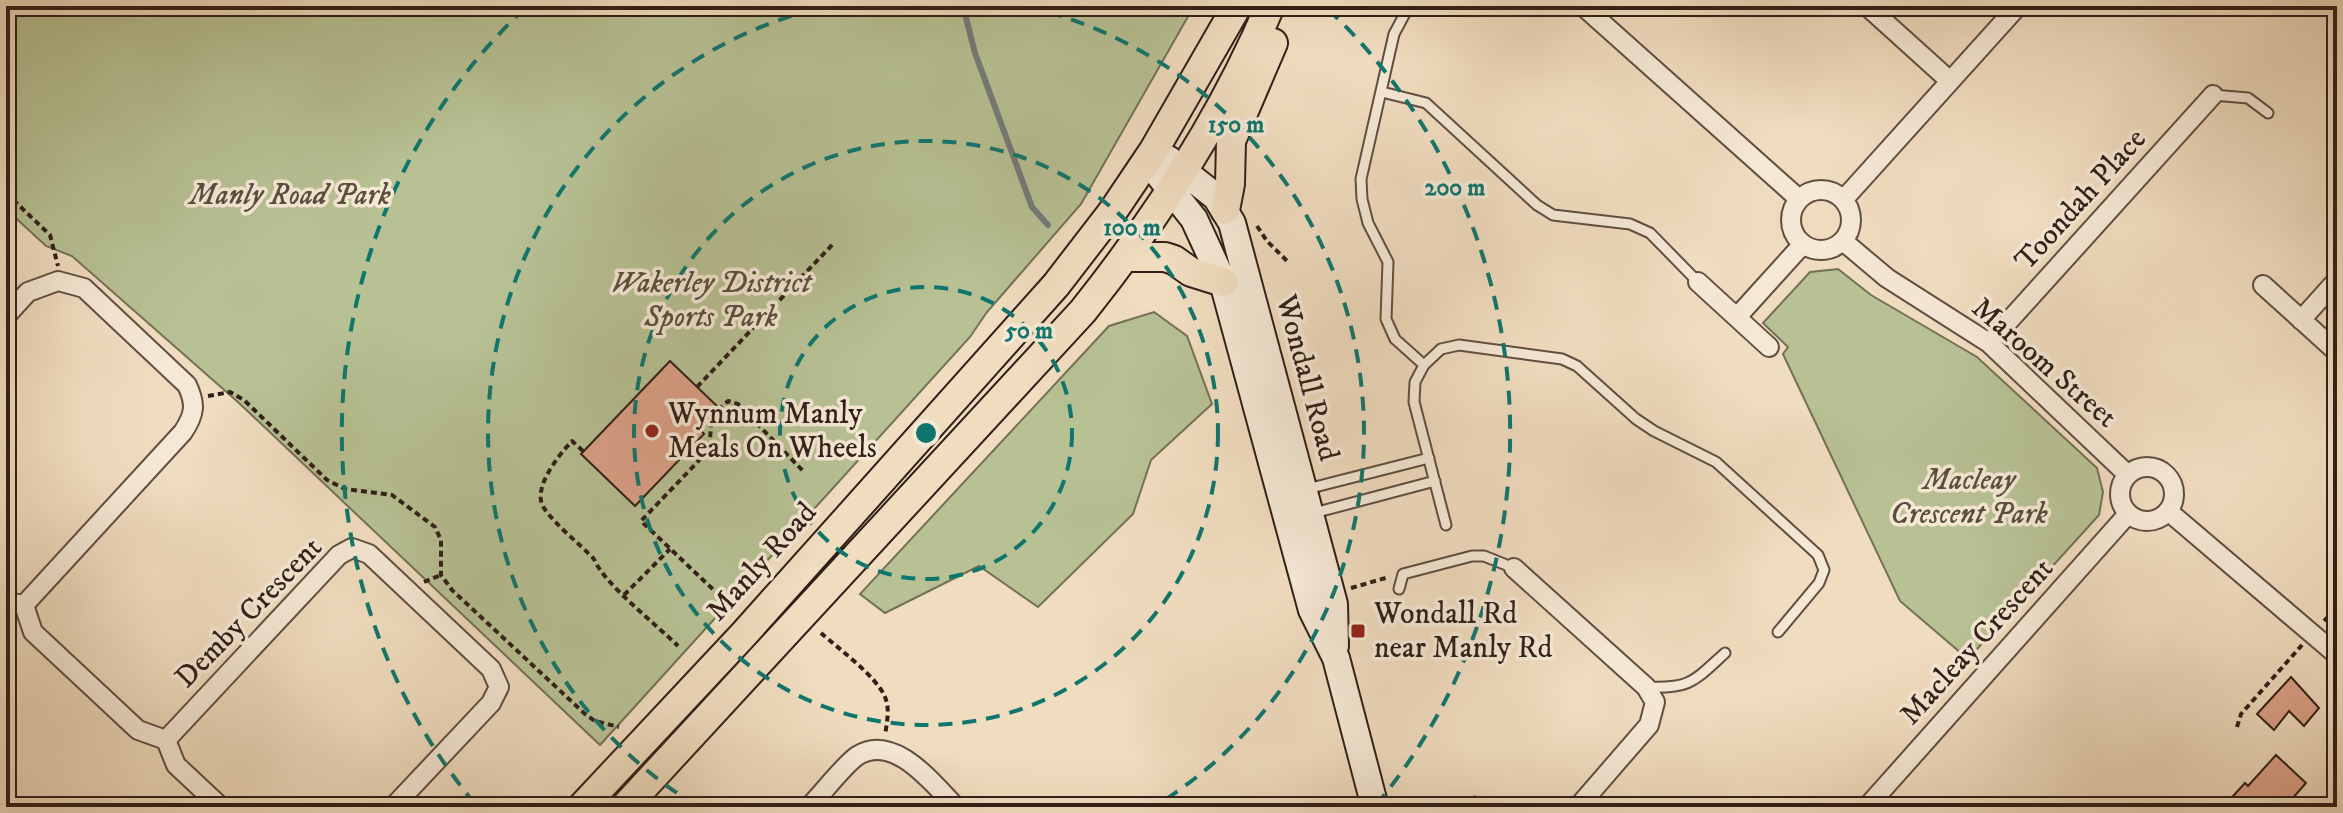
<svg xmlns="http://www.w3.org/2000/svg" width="2343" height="813" viewBox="0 0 2343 813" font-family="'IM FELL DW Pica',serif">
<rect width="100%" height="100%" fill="#f0dcbf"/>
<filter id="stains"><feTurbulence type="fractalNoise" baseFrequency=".0025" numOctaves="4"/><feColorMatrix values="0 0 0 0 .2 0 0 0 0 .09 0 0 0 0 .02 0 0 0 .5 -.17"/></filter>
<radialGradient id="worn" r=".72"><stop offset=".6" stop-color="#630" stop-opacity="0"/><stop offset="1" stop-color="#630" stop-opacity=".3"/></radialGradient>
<!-- green -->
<path fill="#b7c194" stroke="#747056" stroke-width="2" d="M6,6H1194L1081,204L987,312L970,337L600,745L239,403L72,256L46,246L6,209Z
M1838,269L1871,295L1977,357L2097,468L2103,492L2099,515L1968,659L1900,601L1783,354L1788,347L1763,323L1810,272Z
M1154,312L1187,336L1212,404L1151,460L1133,514L1038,607L979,566L885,613L860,594L1109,326Z"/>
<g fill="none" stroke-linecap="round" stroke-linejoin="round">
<!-- stream -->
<path stroke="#737b7b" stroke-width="6" d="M963,6L975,53L1032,207L1048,225"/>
</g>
<!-- building -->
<path fill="#dca188" stroke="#301f18" stroke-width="2" d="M670,361L719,408L699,428L704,434L635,506L581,454Z
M2291,677L2319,708L2304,726L2289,711L2274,730L2257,714Z
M2276,755L2306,783L2285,807H2223L2245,783L2248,786Z"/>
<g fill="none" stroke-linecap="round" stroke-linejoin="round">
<defs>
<path id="service" d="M1409,6L1394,34L1361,179L1362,199L1368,223L1388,262L1386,319L1395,339L1424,365
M1382,92L1426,103L1537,205L1553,215L1630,224L1650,233L1698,282
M2213,95L2248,98L2268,113
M1307,489L1429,458
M1310,514L1435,481
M1446,525L1414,402L1415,382L1424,365L1441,349L1459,345L1562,359L1577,366L1636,419L1654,431L1716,462L1818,555L1824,570L1819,583L1778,632
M1399,589L1403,574L1472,556H1484L1514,568
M1646,687C1690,689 1693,682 1725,653
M1475,802L1480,807"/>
<path id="minor" d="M1583,6L1799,199
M1867,6L1950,81
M1791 220a30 30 0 1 1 60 0a30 30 0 1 1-60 0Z
M1844,199L2018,6
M1843,241L1887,278L1989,343L2128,475
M1698,282L1769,347
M2263,285L2337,352
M6,316L28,292L58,281L84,288L187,385C196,404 195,414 183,432L24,605
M1737,317L1803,244
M2301,320L2337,280
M1989,343L2213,95
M2120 494a27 27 0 1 1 54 0a27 27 0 1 1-54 0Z
M2168,511L2337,655
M1514,568L1646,687L1655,702L1649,725L1578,807
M6,602L24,605L33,632L138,730L166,740L176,765L221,807
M166,740L339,555L352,548L369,554L491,669L499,687L491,703L393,807
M809,807C822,794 843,766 857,756C894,732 933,784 956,807
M1867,807L2128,514
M2164,807H2165"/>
<path id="secondary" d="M1168,159L1216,197L1232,223L1334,604L1335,646
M1147,160L1194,219L1223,282L1312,610L1336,658L1375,807"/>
<path id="primary" d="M1225,210L1230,184L1231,141L1273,43
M1126,257H1165L1174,260L1191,272L1223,282
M582,807L744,634L1056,285L1113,211L1154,150L1237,6
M625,807L1083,311C1158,217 1223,117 1270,6"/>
</defs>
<!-- service casing -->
<use href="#service" stroke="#604e42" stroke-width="13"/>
<!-- minor casing -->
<use href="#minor" stroke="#604e42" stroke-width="22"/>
<!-- secondary casing -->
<use href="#secondary" stroke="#301f18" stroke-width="30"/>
<!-- primary casing -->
<use href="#primary" stroke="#301f18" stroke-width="32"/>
<!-- path -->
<path stroke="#301f18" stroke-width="4" stroke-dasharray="6 4" stroke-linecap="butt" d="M6,193L50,235L58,266
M1257,226L1267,241L1287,261
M697,387L833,244
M208,396L230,392L244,400L327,480L345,489L392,495L435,527L441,540V575L452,590L585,714L595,721L619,727
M583,451L572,441C559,455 531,489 544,508C555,525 580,544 594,559C603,583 658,626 678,646
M424,582L441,575
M1351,588L1389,577
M624,595L670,549
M720,596L641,521L709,450L712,416L728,401L738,404L803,471
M2324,621L2337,607
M821,633C838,648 877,677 885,697C890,709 887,722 885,735
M2237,727L2241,714L2302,645"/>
<!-- service -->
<use href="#service" stroke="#f5e8d5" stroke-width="9"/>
<!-- minor -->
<use href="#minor" stroke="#f5e8d5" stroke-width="18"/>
<!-- secondary -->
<use href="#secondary" stroke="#f5e8d5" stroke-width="26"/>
<!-- primary -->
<use href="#primary" stroke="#f0dcbf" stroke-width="28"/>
</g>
<!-- distance rings -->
<g fill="none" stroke="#0f766e" stroke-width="4" stroke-dasharray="14 10">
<circle cx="926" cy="433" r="146"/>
<circle cx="926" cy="433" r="292"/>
<path d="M697 806A438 438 0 0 1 827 6M1025 6A438 438 0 0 1 1155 806"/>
<path d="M475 804A584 584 0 0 1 524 9M1328 9A584 584 0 0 1 1377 804"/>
</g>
<!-- markers -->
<g fill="#8f2418" stroke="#f5e8d5" stroke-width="3">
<circle cx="652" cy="431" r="8"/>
<rect x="1350" y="623" width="16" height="16" rx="4"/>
</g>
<g text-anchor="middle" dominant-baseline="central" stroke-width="7" stroke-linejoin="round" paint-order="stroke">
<!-- park labels -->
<g font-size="30" font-style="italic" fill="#58503d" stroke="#f5e8d5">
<text x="290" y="195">Manly Road Park</text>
<text x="711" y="283">Wakerley District<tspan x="711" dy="34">Sports Park</tspan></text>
<text x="1969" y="480">Macleay<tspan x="1969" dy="34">Crescent Park</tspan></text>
</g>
<!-- street labels -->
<g font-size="30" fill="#301f18" stroke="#f5e8d5">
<text transform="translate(2081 200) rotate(-48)">Toondah Place</text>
<text transform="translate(2044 363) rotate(41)">Maroom Street</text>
<text transform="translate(1307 378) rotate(75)">Wondall Road</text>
<text transform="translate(762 562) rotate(-48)">Manly Road</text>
<text transform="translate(249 613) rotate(-46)">Demby Crescent</text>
<text transform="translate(1977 642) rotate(-48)">Macleay Crescent</text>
</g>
<!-- poi labels -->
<g font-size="30" fill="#301f18" stroke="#f5e8d5" text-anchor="start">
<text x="668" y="414">Wynnum Manly<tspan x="668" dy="34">Meals On Wheels</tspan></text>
<text x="1374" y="614">Wondall Rd<tspan x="1374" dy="34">near Manly Rd</tspan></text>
</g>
</g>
<circle cx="926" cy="433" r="12" fill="#0f766e" stroke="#f5e8d5" stroke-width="4"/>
<g font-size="24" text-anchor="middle" font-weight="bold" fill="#0f766e" stroke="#f5e8d5" stroke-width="7" stroke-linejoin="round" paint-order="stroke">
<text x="1236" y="132">150 m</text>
<text x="1455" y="195">200 m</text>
<text x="1132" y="235">100 m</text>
<text x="1029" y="338">50 m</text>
</g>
<!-- margin -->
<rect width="2343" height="813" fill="none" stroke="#f0dcbf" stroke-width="32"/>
<rect x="8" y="8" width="2327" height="797" fill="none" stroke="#301f18" stroke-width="4"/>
<rect x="16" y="16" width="2311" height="781" fill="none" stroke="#301f18" stroke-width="2"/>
<rect width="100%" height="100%" filter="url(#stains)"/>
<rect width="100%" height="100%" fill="url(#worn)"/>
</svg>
